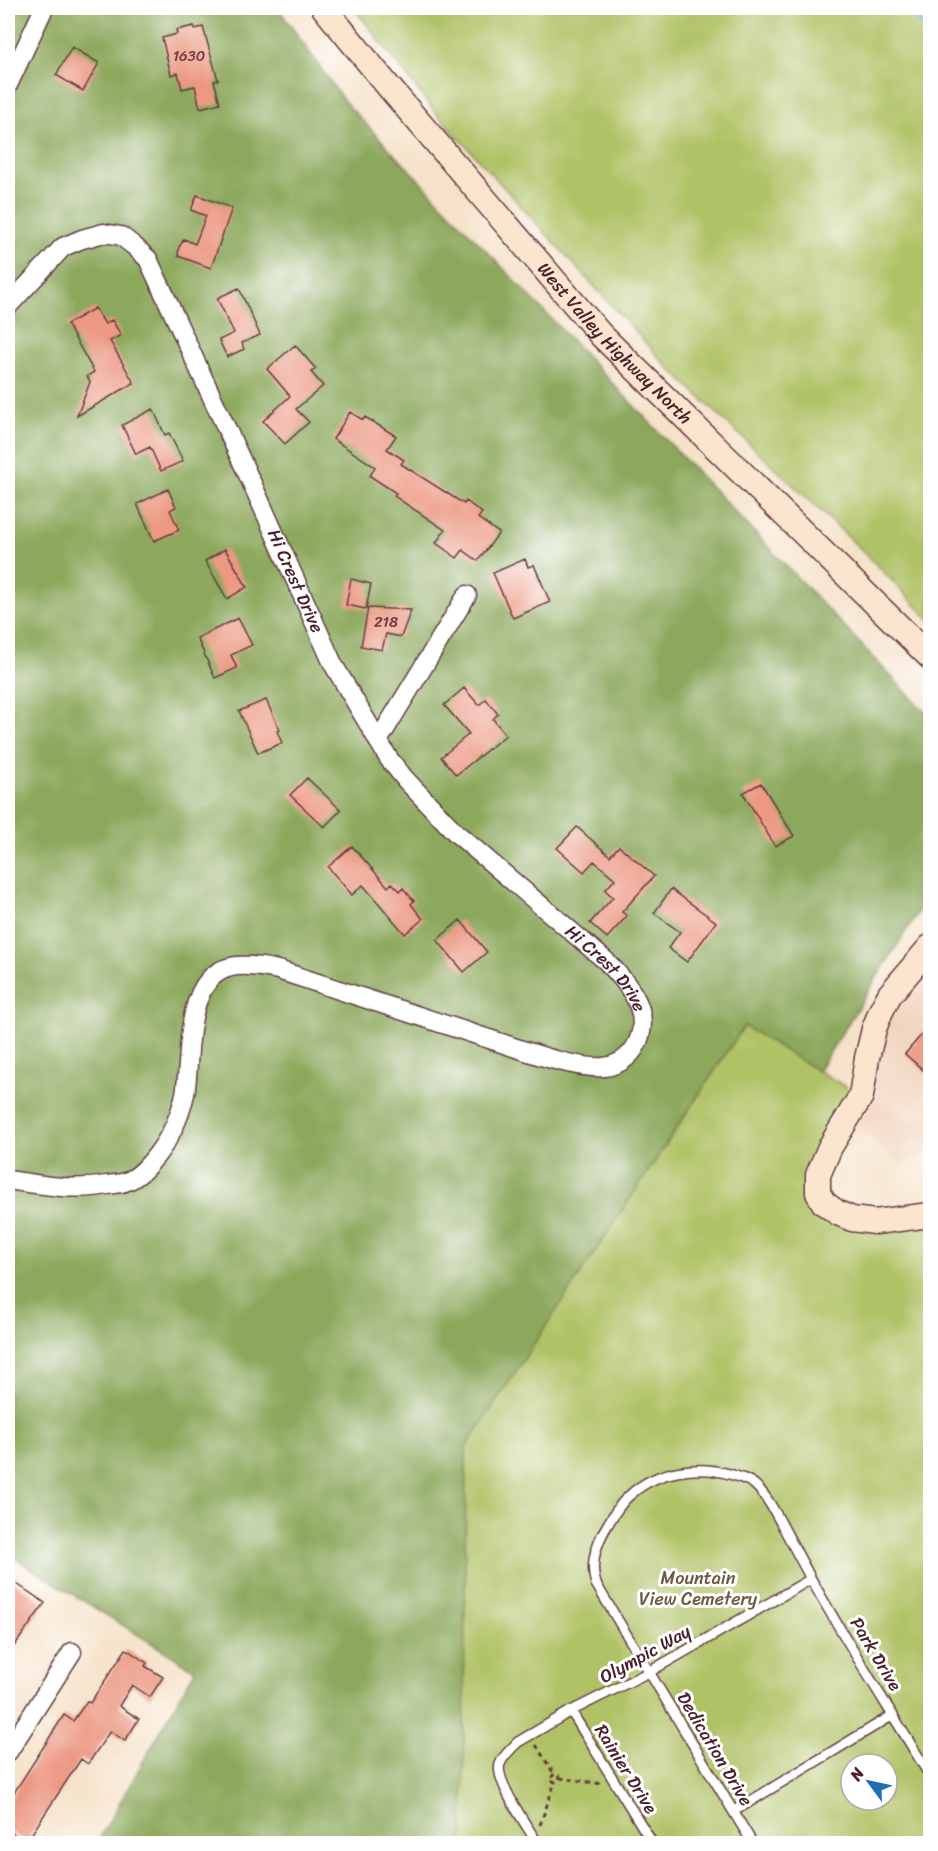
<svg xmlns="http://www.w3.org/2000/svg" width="938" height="1851" viewBox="0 0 938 1851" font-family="Sriracha,sans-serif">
<rect width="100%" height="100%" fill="#fff"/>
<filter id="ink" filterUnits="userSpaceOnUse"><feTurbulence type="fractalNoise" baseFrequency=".0167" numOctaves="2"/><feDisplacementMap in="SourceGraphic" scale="12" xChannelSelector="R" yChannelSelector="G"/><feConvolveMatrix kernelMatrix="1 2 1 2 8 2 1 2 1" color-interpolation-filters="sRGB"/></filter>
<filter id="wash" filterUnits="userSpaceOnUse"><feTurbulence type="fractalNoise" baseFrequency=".008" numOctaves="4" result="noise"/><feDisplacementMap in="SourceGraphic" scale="24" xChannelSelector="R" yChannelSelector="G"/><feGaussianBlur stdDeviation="1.35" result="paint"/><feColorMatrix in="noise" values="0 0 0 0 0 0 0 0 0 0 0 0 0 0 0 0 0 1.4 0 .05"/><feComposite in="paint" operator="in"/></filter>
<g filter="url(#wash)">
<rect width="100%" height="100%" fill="#f5e2c8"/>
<!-- built -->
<path fill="#f2d4be" d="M930,964V1153L900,1163L856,1127L891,1015L915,981Z"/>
<!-- green -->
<path fill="#b0c266" stroke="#7d7048" stroke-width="1.5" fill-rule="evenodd" d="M354,8H930V620L865,553L667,366L435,112Z
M744,1026L861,1096L818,1175L837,1213L930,1215V1843L463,1844L466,1447ZM851,1764H887V1800H851Z"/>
<!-- forest -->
<path fill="#8ca85b" stroke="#6b6443" stroke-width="1.5" d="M8,8H278L344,101L930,717V893L818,1071L744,1026L466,1447L463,1843H97L195,1670L8,1554Z"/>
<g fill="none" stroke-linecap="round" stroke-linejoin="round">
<!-- stream -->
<path stroke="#59add5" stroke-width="5" d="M911,8C916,17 920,25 930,29"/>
</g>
<g id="blocks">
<!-- building -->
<path fill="#ec9882" d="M194,26L195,29L203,27L218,80L214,81L220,103L200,108L195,86L182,89L178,73L171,75L162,38L177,34L176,30Z
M72,47L99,63L83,91L56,75Z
M197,195L232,208L211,268L178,256L179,247L184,239L195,244L206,216L191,210Z
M239,288L260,335L242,343L244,349L227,357L219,340L234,333L217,298Z
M95,308L105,324L112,320L121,335L110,341L134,383L77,416L90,382L87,376L94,372L67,324Z
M295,345L316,369L311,372L323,386L296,409L309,422L285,444L263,421L290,396L267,369Z
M153,409L165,435L169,433L183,461L161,471L150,447L136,454L122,425Z
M350,412L363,420L365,417L396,436L387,449L404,460L401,464L464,504L466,501L482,513L478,518L499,533L478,561L463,550L457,558L436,543L445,530L394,496L396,493L370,476L375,467L333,439Z
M168,489L176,507L170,510L179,530L154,541L137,504Z
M225,549L247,587L227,599L205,561Z
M525,559L528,567L534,565L550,602L513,618L493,573Z
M351,579L371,584L366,609L346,605Z
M368,608L411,610L401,637L386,634L382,650L361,646Z
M238,618L252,645L231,655L237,668L215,678L197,638Z
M464,688L479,705L486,699L498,714L493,719L506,735L456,775L441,757L469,734L444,705Z
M266,700L280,730L277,731L282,743L258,753L239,711Z
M307,778L341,810L324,827L290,795Z
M761,783L794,836L775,846L743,793Z
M577,827L610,856L619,846L654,876L622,912L627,916L607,938L590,923L613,897L605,890L615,879L594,861L584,872L557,848Z
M352,846L388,887L392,883L400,891L403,888L414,901L411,904L423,919L405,934L363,885L352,895L328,867Z
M671,889L716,922L687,962L668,948L680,932L654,913Z
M460,920L487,952L464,972L437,940Z
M930,1025V1076L905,1054Z
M8,1578L45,1603L8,1655Z
M126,1649L147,1663L145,1666L163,1677L150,1697L132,1685L119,1706L139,1719L125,1741L110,1731L88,1764L81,1759L27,1841L17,1836L8,1830V1802L64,1715L73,1721L87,1701L90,1703Z"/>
</g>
</g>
<g filter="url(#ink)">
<use href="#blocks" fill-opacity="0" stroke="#643c43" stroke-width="1.5"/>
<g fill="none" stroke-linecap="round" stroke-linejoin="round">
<defs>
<path id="lane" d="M571,1711L653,1844
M734,1811L893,1715
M538,1844C529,1829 494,1780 500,1764C503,1756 512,1748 518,1742L571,1711L649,1672L811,1579
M753,1844L596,1584C589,1563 597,1542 608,1524C614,1514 621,1502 630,1495C657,1470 699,1464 733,1475C741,1478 751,1480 757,1487C767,1496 773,1509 780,1521C790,1540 800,1558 810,1577C848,1645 890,1710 930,1776"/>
<g id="street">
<path d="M8,85L44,8"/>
<path id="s1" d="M8,306L63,247L82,239L104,233L121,236L134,246L148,259L255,490L333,664L389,759L405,779L455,832L606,961C625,980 649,1007 640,1036C635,1053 622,1065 604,1067C574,1070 515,1047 486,1038C416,1015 347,992 278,970C264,967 251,965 237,966C182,971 192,1056 185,1094C180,1117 170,1138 156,1156C148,1166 138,1178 125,1182C120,1184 113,1184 107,1185C74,1191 41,1185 8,1180"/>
<path d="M378,741L467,595"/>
<path d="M8,1752L72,1652"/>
</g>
<g id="secondary">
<path id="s2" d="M324,8L388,86L601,335L930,657"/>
<path d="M930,947L890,994L881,1011L874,1029L867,1058L861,1096L830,1147L818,1175V1193L824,1203L838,1213L852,1219L875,1222L930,1215"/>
</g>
</defs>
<!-- lane casing -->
<use href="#lane" stroke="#643c43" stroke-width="12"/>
<!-- street casing -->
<use href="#street" stroke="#643c43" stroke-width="21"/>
<!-- secondary casing -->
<use href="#secondary" stroke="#643c43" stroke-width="27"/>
<!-- path -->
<path stroke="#643c43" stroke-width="3" stroke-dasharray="4.5 4.5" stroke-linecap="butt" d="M536,1745L554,1774
M552 1778a4 4 0 1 1 8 0a4 4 0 1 1-8 0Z
M560,1778L603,1784
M540,1825L555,1782"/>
<!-- lane -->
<use href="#lane" stroke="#fff" stroke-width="9"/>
<!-- street -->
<use href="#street" stroke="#fff" stroke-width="18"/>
<!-- secondary -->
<use href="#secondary" stroke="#fce5cf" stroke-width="24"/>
</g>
</g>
<g text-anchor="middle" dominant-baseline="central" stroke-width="6" stroke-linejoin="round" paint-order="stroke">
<!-- number labels -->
<g font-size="15" fill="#723d41">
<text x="189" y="56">1630</text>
<text x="386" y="622">218</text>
</g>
<!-- street labels -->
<g font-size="18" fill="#4a1f2b" stroke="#fff">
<text stroke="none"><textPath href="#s2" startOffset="444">West Valley Highway North</textPath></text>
<text stroke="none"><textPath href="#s1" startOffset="531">Hi Crest Drive</textPath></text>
<text stroke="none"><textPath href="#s1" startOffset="1035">Hi Crest Drive</textPath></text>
<text transform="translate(645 1654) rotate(-29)">Olympic Way</text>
<text transform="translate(876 1654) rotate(59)">Park Drive</text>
<text transform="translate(715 1749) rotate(59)">Dedication Drive</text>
<text transform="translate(626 1769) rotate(58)">Rainier Drive</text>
</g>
<!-- park labels -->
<g font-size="18" fill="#6e5840" stroke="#fff">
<text x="698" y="1578">Mountain<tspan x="698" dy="21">View Cemetery</tspan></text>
</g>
</g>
<!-- margin -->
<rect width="938" height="1851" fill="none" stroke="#fff" stroke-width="30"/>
<!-- north arrow -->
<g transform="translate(869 1782) rotate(303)"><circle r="28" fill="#ffffff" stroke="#b7a5aa" stroke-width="1.5"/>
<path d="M0-4.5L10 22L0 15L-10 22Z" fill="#1f6fb2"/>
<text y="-9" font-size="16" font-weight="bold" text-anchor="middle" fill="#4a1f2b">N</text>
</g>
</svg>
